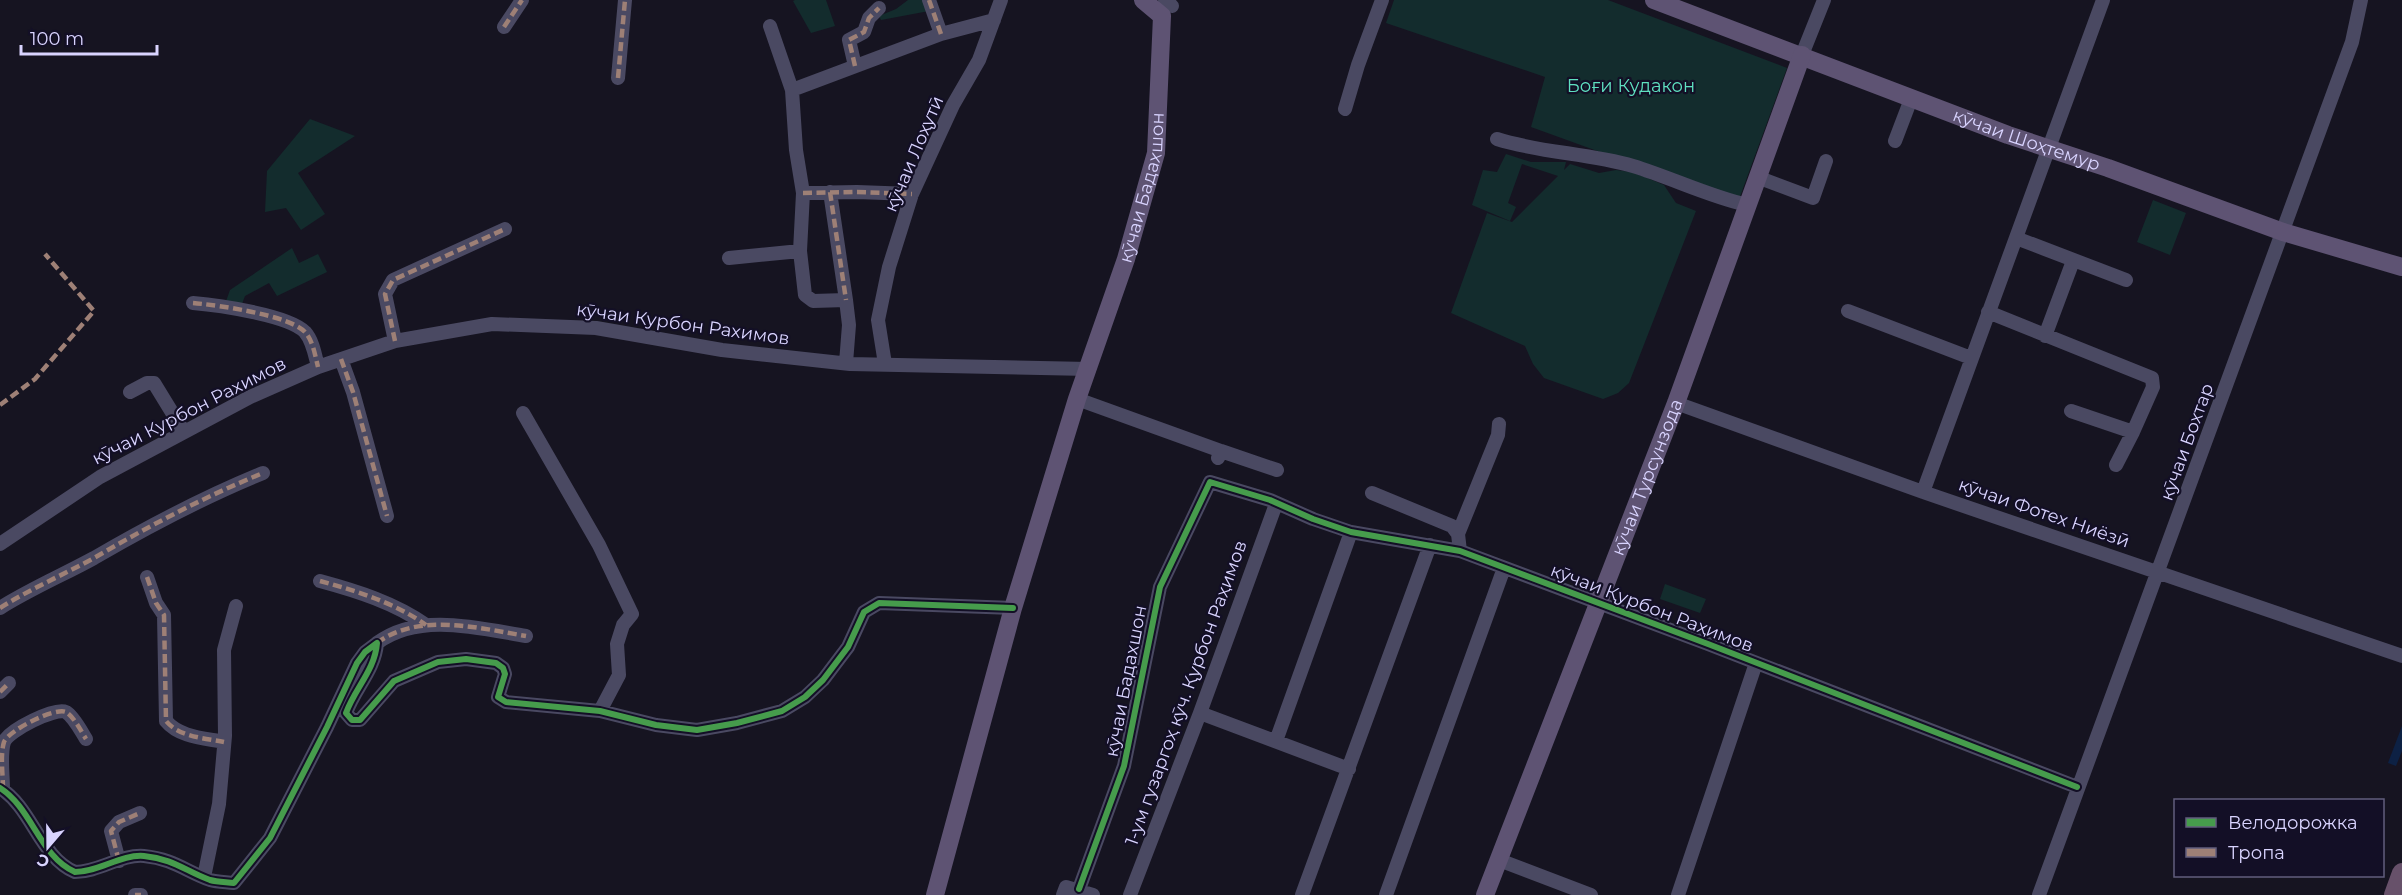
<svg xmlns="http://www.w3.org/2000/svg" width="2402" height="895" viewBox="0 0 2402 895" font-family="Montserrat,sans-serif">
<rect width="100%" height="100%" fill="#161421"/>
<!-- green -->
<path fill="#132c2d" d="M795,0H826L835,26L811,33L793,1Z
M908,0H924L929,11L881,20L879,16L896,9Z
M1394,0H1608L1787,68L1738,202L1531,127L1545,77L1386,23Z
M310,119L355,136L298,173L325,214L301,230L286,208L265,212L267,171Z
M1506,154L1531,162H1566L1564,170L1570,164L1599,173L1616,170L1631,172L1645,177L1664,185L1676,203L1696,211L1629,383L1618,393L1603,399L1544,378L1533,364L1525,346L1451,313L1487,213L1512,222L1558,176L1522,164L1508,203L1516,207L1510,221L1472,205L1483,170L1497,172Z
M2153,200L2186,213L2170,255L2137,242Z
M292,248L299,263L318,254L327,272L277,296L269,283L245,296L240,309L225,304L230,290Z
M1665,584L1706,599L1700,613L1660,599Z"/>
<!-- water -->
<path fill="#0d2144" d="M2402,726V751L2396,766L2388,763Z"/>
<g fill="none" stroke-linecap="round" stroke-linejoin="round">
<!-- minor -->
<path stroke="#4a4962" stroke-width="14" d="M929,0L941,34
M1165,0L1172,6
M770,26L792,90L796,150L803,193L800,251L805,295L813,301L846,300L849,325L846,363
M504,27L522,0
M1802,55L1824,0
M855,66L849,40L864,32L869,18L879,8
M618,78L625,0
M792,90L941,34L994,20
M1345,109L1358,65L1382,0
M1497,139C1541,153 1588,153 1633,166C1672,178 1708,196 1747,205
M1895,141L1911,99
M1757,177L1813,198L1826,161
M830,192L846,300
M803,193L857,192L912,194
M2016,238L2126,280
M729,258L800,251
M193,303C217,305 289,315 305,332C313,341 315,355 318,367
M1848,311L1971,358
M1988,312L2152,378L2153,387L2133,432
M2045,336L2073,261
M395,341L385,294L393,280L505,229
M341,359L353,392L387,516
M885,364L878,320L889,267L912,194L953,105L979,60L1001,0
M130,392L147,383H154L184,432
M1077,399L1221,451L1218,458
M1676,403L1923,492L2402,656
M2071,411L2133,432L2116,465
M523,413L599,545L632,614L623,625L617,644L619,675L600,711
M1221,451L1277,470
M1923,492L2103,0
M1372,493L1452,526L1458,534
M0,544L100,477L250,397L318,367L395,341L492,324L596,328L722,350L850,364L1089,369
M1460,551L1458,534L1498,435L1499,424
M147,577L156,603L164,615L166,721C179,737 204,738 224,742
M320,581C357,591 395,603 426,625
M0,608C30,589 63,575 94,558C149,526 204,497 263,473
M377,643C419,612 478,628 526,636
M0,692L9,683
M1200,713L1349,769
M1276,741L1351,532
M0,788C32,808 40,857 75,872C99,872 121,854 144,856C174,859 185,871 210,880C217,882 226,882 234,883L270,838L327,727L357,663L365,652L377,643C375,670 355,688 346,713L352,720H360L394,681L438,662L466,659L496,663L503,668L505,674L498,697L506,702L600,711L656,725L697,730L737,723L782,711L805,697L823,680L848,647L864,612L879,603L1013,608
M3,789C3,775 0,755 4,742C9,730 55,707 66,712C74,717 81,731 86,739
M1499,860L1591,895
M119,861L111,831L119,822L140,813
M204,877L219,804L225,736L224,650L236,606
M1079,889L1124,766L1160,587L1210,482L1270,500L1313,519L1351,532L1460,551L1708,644L2077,787
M135,895H141
M1063,895L1066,887L1093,895
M1130,895L1200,713L1276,504
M1302,895L1430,545
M1386,895L1504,568
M1678,895L1756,663
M2039,895L2352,42L2361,0"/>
<!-- major -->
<g stroke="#5e5373" stroke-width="18">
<path id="s1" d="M1654,0L2008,135L2108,168L2283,232L2402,267"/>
<path id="s2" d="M935,895L1013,608L1077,399L1126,259L1156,153L1162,16L1143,0"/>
<path id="s3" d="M1485,895L1676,403L1802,55"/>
</g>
<!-- highway -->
<path stroke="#67516a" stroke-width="20" d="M2394,895L2402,873"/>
<!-- quiet -->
<path stroke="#9e8076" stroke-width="4.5" stroke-dasharray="9 4.5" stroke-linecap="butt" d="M929,0L941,34
M504,27L522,0
M855,66L849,40L864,32L869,18L879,8
M618,78L625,0
M830,192L846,300
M803,193L857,192L912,194
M193,303C217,305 289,315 305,332C313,341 315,355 318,367
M395,341L385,294L393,280L505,229
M341,359L353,392L387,516
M0,405L35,379L94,311L45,254
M147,577L156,603L164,615L166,721C179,737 204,738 224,742
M320,581C357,591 395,603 426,625
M0,608C30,589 63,575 94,558C149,526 204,497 263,473
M377,643C419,612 478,628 526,636
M0,692L9,683
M3,789C3,775 0,755 4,742C9,730 55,707 66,712C74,717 81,731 86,739
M119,861L111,831L119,822L140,813
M135,895H141"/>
<defs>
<path id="cycleway" d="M0,788C32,808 40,857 75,872C99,872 121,854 144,856C174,859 185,871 210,880C217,882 226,882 234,883L270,838L327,727L357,663L365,652L377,643C375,670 355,688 346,713L352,720H360L394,681L438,662L466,659L496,663L503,668L505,674L498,697L506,702L600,711L656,725L697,730L737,723L782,711L805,697L823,680L848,647L864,612L879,603L1013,608
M1079,889L1124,766L1160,587L1210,482L1270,500L1313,519L1351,532L1460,551L1708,644L2077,787"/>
</defs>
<!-- cycleway casing -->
<use href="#cycleway" stroke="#130f26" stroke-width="10"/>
<!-- cycleway -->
<use href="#cycleway" stroke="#469c4c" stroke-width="6"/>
</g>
<g text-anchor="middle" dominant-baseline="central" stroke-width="4.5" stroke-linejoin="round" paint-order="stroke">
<!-- park labels -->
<g font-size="18" fill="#5fe0c0" stroke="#130f26">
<text x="1631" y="86">Боғи Кудакон</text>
</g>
<!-- street labels -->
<g font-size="18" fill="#d9d4ff" stroke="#130f26">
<text stroke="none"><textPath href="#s1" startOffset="398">кӯчаи Шоҳтемур</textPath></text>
<text transform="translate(914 154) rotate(-67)">кӯчаи Лоҳутӣ</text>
<text stroke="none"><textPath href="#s2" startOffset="738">кӯчаи Бадахшон</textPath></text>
<text transform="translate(683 324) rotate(8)">кӯчаи Курбон Рахимов</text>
<text transform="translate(189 411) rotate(-27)">кӯчаи Курбон Рахимов</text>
<text transform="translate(2187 442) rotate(-70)">кӯчаи Бохтар</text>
<text stroke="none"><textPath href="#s3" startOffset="448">кӯчаи Турсунзода</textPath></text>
<text transform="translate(2044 513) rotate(19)">кӯчаи Фотех Ниёзӣ</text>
<text transform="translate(1652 608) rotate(21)">кӯчаи Қурбон Раҳимов</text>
<text transform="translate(1126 681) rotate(-79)">кӯчаи Бадахшон</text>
<text transform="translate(1186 693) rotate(-70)">1-ум гузаргоҳ кӯч. Қурбон Раҳимов</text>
</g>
</g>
<!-- legend -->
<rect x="2174" y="799" width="210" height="78" fill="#130f26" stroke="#625e7d" stroke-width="1.5"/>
<rect x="2186" y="818" width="30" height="9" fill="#469c4c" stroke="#625e7d" stroke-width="1.5"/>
<text x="2228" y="829" font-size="18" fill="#d9d4ff">Велодорожка</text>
<rect x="2186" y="848" width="30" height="9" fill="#9e8076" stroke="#625e7d" stroke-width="1.5"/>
<text x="2228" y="859" font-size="18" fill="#d9d4ff">Тропа</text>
<!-- north arrow -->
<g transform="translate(48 847) rotate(200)" stroke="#130f26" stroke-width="4.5" paint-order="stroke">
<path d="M0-4.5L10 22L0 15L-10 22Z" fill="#d9d4ff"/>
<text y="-9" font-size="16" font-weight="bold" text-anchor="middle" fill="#d9d4ff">С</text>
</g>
<!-- scale -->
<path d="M21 45v9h136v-9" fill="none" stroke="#d9d4ff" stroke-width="3"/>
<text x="30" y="45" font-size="18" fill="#d9d4ff" stroke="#130f26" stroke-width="4.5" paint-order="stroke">100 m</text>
</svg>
